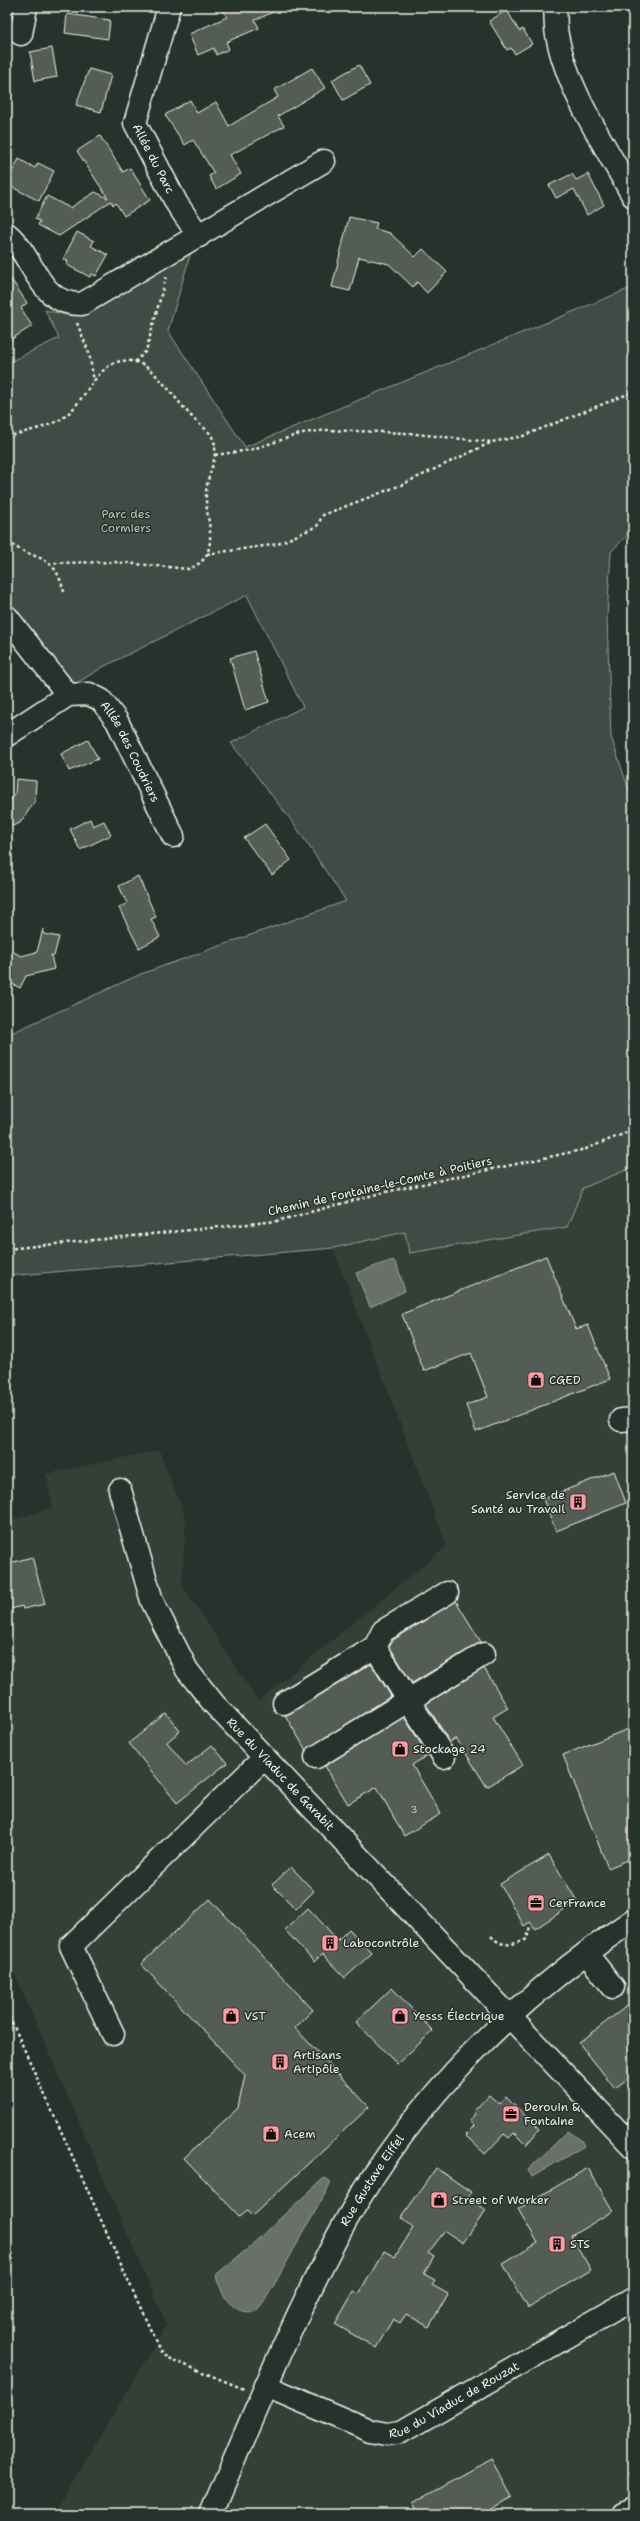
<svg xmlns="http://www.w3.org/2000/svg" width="640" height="2521" viewBox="0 0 640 2521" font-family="'Shantell Sans',sans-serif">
<rect width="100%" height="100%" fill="#26332d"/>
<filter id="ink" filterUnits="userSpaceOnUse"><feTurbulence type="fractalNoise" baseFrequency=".025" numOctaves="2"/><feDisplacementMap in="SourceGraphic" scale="8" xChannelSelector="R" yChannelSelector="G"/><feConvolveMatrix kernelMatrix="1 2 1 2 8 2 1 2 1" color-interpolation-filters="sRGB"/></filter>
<g filter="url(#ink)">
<!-- built -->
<path fill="#333f39" d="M633,1167V2514H53L167,2325L7,1956V1522L53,1507L46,1474L159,1450L186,1519L182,1585L258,1701L447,1546L333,1248L405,1232L409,1253L567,1227L583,1188Z"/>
<!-- green -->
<path fill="#414b45" stroke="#9a9e96" d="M191,252L168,331L245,447L633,287V529L611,552L607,616L611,737L633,802V1167L583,1188L567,1227L409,1253L405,1232L333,1248L7,1276V1035L141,974L346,901L294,824L231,743L303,707L247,595L103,667L72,686L7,603V363L59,338L45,310L67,315L88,312Z"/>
<!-- water -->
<path fill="#676f68" stroke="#9fa39b" d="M393,1260L397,1265L405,1291L370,1307L356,1273Z
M568,2131L581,2140L584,2146L532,2177L528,2170Z
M324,2178L330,2181V2185L266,2299L256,2311C238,2315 227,2304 221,2289C219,2284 215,2279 217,2274L246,2250Z"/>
<!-- building -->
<path fill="#525c55" stroke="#f4f1e8" d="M222,7H285L255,20L259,28L226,42L229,49L216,55L214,48L198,55L189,34L227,17Z
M507,10L519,31L523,29L532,44L515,54L511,48L507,50L489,21Z
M67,14L110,20L108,39L65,33Z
M52,48L57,77L35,81L30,52Z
M359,65L370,85L343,100L332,80Z
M312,68L325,88L278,116L284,126L230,155L241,174L216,189L209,176L214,173L193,140L185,145L165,115L190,100L197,113L216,102L229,126L278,97L274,90Z
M89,69L111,75L101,112L76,105Z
M100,136L123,172L130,168L150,200L124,216L116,203L113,205L111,201L59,236L38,225L40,221L35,219L47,196L70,208L95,192L108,198L77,151Z
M19,159L35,168L38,163L54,171L39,201L10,186L12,183L7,181Z
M572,174L576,180L588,174L604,205L587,215L574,189L556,198L549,185Z
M349,217L377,223L375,229L390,233L415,257L423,249L447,272L427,293L417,282L413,287L389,264L359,257L350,291L332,287Z
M77,232L94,241L91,246L108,255L96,276L92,274L90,277L67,265L68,261L63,259Z
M7,273L27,303L21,308L32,326L7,342Z
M254,651L269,702L245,710L230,658Z
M88,740L98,759L69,771L61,754Z
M16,779L36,781L35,801L20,823L7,828V806L15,794Z
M90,819L93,826L104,821L111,835L80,850L70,829Z
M265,824L291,860L272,875L244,838Z
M138,876L156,917L151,919L160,937L139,948L119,908L127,903L119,886Z
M43,929L44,934L59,937L54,956L51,955L54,969L26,976L20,988L7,981L13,969L7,966V948L21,956L37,952Z
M546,1256L576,1329L588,1325L610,1379L476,1432L466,1405L488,1397L471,1353L424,1371L402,1314Z
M614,1471L626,1503L556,1531L543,1499Z
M32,1557L45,1604L23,1609L22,1606L7,1610V1564Z
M456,1601L481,1642L412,1683L389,1646L393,1640Z
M371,1664L391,1696L306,1750L285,1715Z
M484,1668L508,1708L493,1717L523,1765L487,1787L456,1738L450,1742L426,1704Z
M166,1713L180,1731L167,1742L186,1766L212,1745L227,1763L177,1803L129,1743Z
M404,1717L428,1755L412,1765L441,1814L404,1836L377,1787L348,1804L325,1766Z
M633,1727V1858L608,1868L563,1755Z
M549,1855L577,1901L535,1929L530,1922L524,1926L500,1884Z
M291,1867L314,1891L296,1909L272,1885Z
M210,1899L313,2010L295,2028L369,2107L252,2216L247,2211L240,2217L184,2158L238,2108L245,2075L141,1964Z
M308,1908L338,1940L349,1929L372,1953L345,1978L322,1954L314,1962L285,1930Z
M392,1988L433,2031L397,2064L356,2022Z
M633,2001V2075L615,2088L579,2043Z
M489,2095L499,2104L506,2096L539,2130L526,2145L514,2133L509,2138L504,2134L485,2154L465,2135L474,2126L469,2121L475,2114L473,2112Z
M436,2168L471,2192L468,2197L486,2210L463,2243L445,2231L428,2253L434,2257L424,2274L435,2280L432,2285L448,2294L429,2327L406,2314L400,2323L393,2319L376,2348L335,2324L354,2291L359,2294L384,2251L395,2257L413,2228L401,2218Z
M588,2168L613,2211L571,2236L591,2270L528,2308L503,2264L538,2243L518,2209Z
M491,2459L512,2497L481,2514H418L412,2503Z"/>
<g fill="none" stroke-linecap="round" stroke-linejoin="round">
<defs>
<g id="minor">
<path id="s1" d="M169,7L135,123L177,204L199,236"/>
<path d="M555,7C556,16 555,26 557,35C567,90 606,147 633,196"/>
<path d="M21,34L26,7"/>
<path d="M7,234C36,258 37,305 82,304L324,161"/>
<path d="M7,617L68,695"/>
<path id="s2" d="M7,735L68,695L89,694L101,700L117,721L173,836"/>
<path d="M621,1420L633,1419"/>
<path id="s3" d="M120,1490L152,1601L187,1670L214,1704L633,2147"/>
<path d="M375,1647L444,1757"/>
<path d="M284,1703L375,1647L383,1631L447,1593"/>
<path d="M316,1757L484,1654"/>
<path d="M586,1953L613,1987"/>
<path d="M113,2034L71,1946L264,1758"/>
<path id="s4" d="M266,2386L371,2431L387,2434L401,2432L633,2299"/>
<path id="s5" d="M211,2514C254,2414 294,2314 347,2219C416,2098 517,1997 633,1920"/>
<path d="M623,2514L633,2509"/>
</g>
</defs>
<!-- minor casing -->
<use href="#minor" stroke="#f4f1e8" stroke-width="25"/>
<!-- path -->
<path stroke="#f4f1e8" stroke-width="2.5" stroke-dasharray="3 3" stroke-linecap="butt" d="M77,323L89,353L94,381
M135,362L146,351L166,277
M7,437C25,431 49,428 64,417C88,400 99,352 136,362C140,363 145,366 149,369C167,384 180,406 198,423C204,428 211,432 214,441C219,459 206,476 206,494C205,514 215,534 207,554C203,562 196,566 189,569L115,562L52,563
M215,455L250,450L303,433L327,430L407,433L491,442
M7,541C36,564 53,549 64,592
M207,554L278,544L317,526L323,515L401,485L492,442L523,436L633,392
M7,1249L277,1221L381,1193L586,1149L633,1130
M491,1936C502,1948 513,1945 527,1939L530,1926
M7,2011L160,2351L168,2358L244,2389
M629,2322L633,2329"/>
<!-- minor -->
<use href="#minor" stroke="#26332d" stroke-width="22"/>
</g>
</g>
<!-- icons -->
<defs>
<symbol id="shop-square" viewBox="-11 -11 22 22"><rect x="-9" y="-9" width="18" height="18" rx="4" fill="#ff9aa2" stroke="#26332d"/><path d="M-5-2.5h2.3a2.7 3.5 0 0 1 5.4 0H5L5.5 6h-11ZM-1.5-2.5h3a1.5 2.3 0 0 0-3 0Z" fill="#111"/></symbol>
<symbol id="building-square" viewBox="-11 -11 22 22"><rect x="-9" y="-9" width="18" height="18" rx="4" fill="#ff9aa2" stroke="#26332d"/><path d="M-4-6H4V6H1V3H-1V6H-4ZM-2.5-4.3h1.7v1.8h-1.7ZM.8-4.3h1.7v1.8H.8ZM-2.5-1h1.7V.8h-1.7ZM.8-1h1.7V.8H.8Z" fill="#111"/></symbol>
<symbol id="office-square" viewBox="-11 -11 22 22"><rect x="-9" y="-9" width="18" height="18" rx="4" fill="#ff9aa2" stroke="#26332d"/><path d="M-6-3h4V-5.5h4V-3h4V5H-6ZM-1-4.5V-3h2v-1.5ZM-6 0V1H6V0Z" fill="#111"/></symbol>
</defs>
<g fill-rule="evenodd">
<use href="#shop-square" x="526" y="1370" width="20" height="20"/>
<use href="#building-square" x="568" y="1492" width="20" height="20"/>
<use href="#shop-square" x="390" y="1739" width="20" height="20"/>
<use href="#office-square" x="526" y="1893" width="20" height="20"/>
<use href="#building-square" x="320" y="1933" width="20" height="20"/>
<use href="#shop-square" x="221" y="2006" width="20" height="20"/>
<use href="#shop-square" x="390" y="2006" width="20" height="20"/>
<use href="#building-square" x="270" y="2052" width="20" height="20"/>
<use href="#office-square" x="501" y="2104" width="20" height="20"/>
<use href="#shop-square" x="261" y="2124" width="20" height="20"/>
<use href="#shop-square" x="429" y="2190" width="20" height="20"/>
<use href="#building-square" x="547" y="2234" width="20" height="20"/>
</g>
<g text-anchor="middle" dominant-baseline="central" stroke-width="3" stroke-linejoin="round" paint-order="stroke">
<!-- number labels -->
<g font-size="10" fill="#ccccc3">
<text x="414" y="1809">3</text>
</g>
<!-- street labels -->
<g font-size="12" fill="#f4f1e8" stroke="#26332d">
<text stroke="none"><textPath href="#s1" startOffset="161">Allée du Parc</textPath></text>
<text stroke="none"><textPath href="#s2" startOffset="167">Allée des Coudriers</textPath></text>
<text transform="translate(380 1186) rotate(-13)">Chemin de Fontaine-le-Comte à Poitiers</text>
<text stroke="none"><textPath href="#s3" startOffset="333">Rue du Viaduc de Garabit</textPath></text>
<text stroke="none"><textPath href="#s5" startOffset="371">Rue Gustave Eiffel</textPath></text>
<text stroke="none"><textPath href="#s4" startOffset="206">Rue du Viaduc de Rouzat</textPath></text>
</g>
<!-- park labels -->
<g font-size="12" fill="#bebfb7" stroke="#26332d">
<text x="126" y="514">Parc des<tspan x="126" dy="14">Cormiers</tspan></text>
</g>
<!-- poi labels -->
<g font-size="12" fill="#f4f1e8" stroke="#26332d" text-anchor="start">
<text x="549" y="1380">CGED</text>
<text x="565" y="1495" text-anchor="end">Service de<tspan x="565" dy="14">Santé au Travail</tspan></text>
<text x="413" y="1749">Stockage 24</text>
<text x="549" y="1903">CerFrance</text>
<text x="343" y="1943">Labocontrôle</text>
<text x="244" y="2016">VST</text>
<text x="413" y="2016">Yesss Électrique</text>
<text x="293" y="2055">Artisans<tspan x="293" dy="14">Artipôle</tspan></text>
<text x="524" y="2107">Derouin &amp;<tspan x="524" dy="14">Fontaine</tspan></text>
<text x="284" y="2134">Acem</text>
<text x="452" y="2200">Street of Worker</text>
<text x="570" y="2244">STS</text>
</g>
</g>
<!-- margin -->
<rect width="640" height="2521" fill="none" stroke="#26332d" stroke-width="24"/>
<rect x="12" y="12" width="616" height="2497" fill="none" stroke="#f4f1e8" stroke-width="1.5" filter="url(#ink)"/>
</svg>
